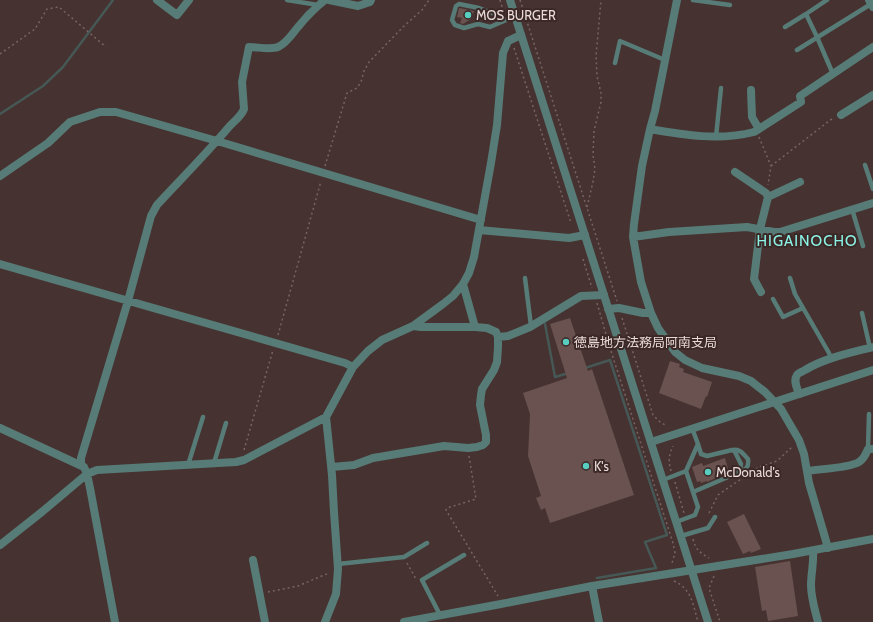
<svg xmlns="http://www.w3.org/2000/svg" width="873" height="622" viewBox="0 0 873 622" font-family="Cabin,'Noto Sans JP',sans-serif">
<rect width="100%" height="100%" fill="#463230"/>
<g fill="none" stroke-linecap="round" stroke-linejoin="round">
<!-- stream -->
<path stroke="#465855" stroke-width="2.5" d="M0,114L43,86L63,67L113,0
M545,324L555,377L569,373
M585,368L610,360L667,535L645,542L656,568L597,578"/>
</g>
<!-- building -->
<path fill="#695250" d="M459,8L474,11L471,19L463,24L460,23L462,18L457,17Z
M570,318L588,371L592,369L634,495L550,523L545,508L541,510L536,498L541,496L528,456L530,414L523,393L567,378L550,324Z
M670,361L680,364L679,367L684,369L683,372L712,382L707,397L706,396L701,409L659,393Z
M725,458L729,472L707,482V481L701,483L700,481L697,482L692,467L702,463L703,466Z
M744,514L761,549L751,553L750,551L743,554L727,522Z
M790,561L798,616L768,621L766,610L762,611L755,567Z"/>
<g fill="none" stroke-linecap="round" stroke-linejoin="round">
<!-- path -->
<path stroke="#776563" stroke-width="1.5" stroke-dasharray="2 3" stroke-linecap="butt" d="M500,0L503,10
M520,0L617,301
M514,48L571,223
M0,54L35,29L47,9L59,7L106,47
M759,137L771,166L768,185
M325,166L347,93L357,88L361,82L364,71L369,62L404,26L422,10L429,0
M771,166L833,118
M587,207L593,182L595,169L593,155L594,131L601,102V93L597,76L596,56L601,0
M583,259L592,288
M597,303L610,348L673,543L675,553L672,563
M622,318L653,415L660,422L667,426
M278,335L321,181
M244,450L273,350
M469,456L476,499L447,508L446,510L498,596
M671,471C668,462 669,454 673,446
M752,472L759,467L777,461L792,447
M675,482L684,513
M709,513L718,495L741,479
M693,539C696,550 699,552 709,558
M407,563L416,579
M714,576L709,588L720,622
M674,581C692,589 693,605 698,622
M268,592L298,586L329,573"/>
<!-- service -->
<path stroke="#577b76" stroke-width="4.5" d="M287,0L318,5
M693,0L730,5
M806,14L827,0
M506,20L497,15L479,8L459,4L456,6L452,20L455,25L464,28L478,24L490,27L515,16
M785,27L806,14L817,37L833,74
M797,50L871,4
M615,63L620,41L665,60
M716,137L721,88
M865,165L873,189
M852,209L863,246
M525,278L531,326
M790,278L795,294L829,353L831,358
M773,299L783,317L803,308
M862,313L870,348
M868,449L869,414
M732,450C741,449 742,453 748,459C749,467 746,470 739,473
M214,463L226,423
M188,465L203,417
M663,480L686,471L698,444L692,428
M693,492L735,474L740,471L741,464L735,452L732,450L707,456L701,454L698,444
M676,522L695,515L698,507L686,471
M681,536L708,528L715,517
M338,564L404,557L427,543
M440,615L422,580L464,555"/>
<!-- minor -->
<path stroke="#577b76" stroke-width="8" d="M157,0L177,15L189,0
M329,0L358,6L370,2L371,0
M677,0L655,111L650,129L642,166L634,224L633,237L641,282L651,313L658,328L675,352L685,360L702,368L739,376L751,381L765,392L781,409L799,440L804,454L809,483L824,534L828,548
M869,0L873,7
M841,115L873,95
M650,129C684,135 719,141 754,132L759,129L752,117L751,90
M759,129L801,102L800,96L873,47
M735,172L766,193L768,197L800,182
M0,176L48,143L70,122L100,112H116L217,141L481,220
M479,230L569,238L585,235
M633,237L669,232L747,227L774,232H780L873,203
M0,264L345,363L353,367
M463,284L475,327
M761,292L754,279L760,229L768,197
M608,309L619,308L643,313H651
M498,337L508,336L530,327L581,296L604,295
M799,394C797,388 793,381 797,375C798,373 802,372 805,370C825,358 850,353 873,347
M0,428L84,467L87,474L90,488L115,622
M81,465V458L128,301L151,216L157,205C181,179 206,154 228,128C233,122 241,117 244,109L242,82L249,47C258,47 270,50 278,47C287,43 292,34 298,27C306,17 315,8 325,0
M332,467L354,465L373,458L444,446L468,448L477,447L483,445L486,442V435L480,405L481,395L482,389L494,370L497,362L498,347V337L496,332L487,328L475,327H421L413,326
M807,471C819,469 850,468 859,462C864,459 866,454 868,449H873
M0,545L43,511L87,474L97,470L236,462L244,460L326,417
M813,551C814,563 811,573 811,585C811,598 815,610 818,622
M253,560L265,622
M592,586L599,622
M325,622L336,594L338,569L334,512L332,475L326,417L353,367L368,351L382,340L413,326L443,304L453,296L463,284L469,273L474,257L491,163L497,125L503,53L508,41L521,35"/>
<!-- tertiary -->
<path stroke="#577b76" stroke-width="8" d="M510,0L708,622
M651,442L873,370
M404,622L501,604L592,586L793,554L873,539"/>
</g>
<!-- markers -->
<g fill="#58cec0" stroke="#3c2826" stroke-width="1.5">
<circle cx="468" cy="15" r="4"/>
<circle cx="566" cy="342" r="4"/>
<circle cx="586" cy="466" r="4"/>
<circle cx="708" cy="472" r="4"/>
</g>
<g text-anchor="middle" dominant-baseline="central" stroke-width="4" stroke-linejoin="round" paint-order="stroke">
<!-- poi labels -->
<g font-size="13" fill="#e8dbd9" stroke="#3c2826" text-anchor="start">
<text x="476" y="15">MOS BURGER</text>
<text x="574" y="342">徳島地方法務局阿南支局</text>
<text x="594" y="466">K's</text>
<text x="716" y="472">McDonald's</text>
</g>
<!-- quarter labels -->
<g font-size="15" letter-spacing="1" fill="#8cf4e6" stroke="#3c2826">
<text x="807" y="241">HIGAINOCHO</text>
</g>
</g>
</svg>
